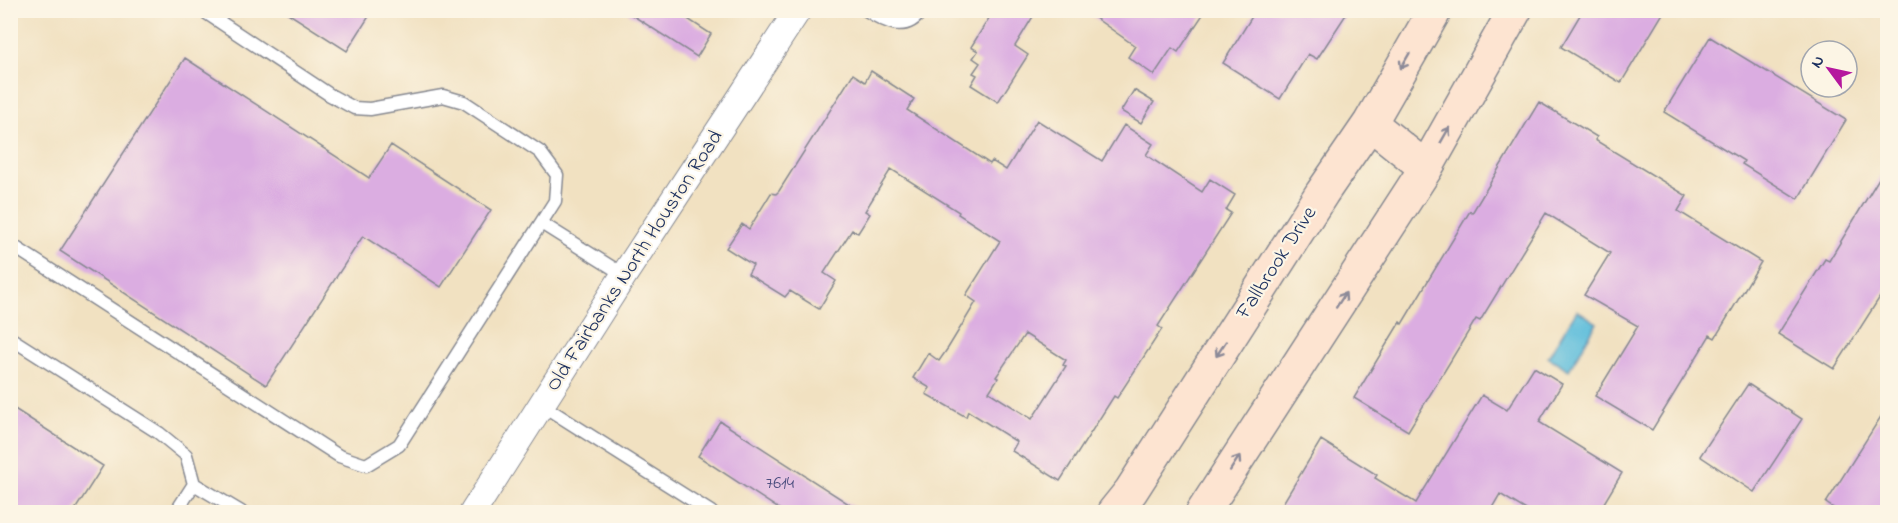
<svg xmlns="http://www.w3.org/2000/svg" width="1898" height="523" viewBox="0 0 1898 523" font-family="'Indie Flower',sans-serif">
<rect width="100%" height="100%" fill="#fcf5e5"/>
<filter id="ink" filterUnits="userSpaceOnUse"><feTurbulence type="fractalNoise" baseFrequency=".0167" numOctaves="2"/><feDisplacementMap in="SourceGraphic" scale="12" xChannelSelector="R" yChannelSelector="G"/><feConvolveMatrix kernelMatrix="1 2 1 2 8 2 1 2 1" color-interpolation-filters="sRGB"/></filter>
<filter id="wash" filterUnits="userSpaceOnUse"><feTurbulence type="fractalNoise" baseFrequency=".008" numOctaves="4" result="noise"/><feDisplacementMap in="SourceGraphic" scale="24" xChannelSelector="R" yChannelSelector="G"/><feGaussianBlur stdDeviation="1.35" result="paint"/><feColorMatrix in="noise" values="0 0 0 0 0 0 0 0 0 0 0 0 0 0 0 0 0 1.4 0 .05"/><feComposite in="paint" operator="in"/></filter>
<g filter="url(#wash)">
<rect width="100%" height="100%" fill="#f1e1c1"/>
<!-- water -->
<path fill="#5dbddb" stroke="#3c769c" stroke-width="1.5" d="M1577,310L1597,323L1569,370L1548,357Z"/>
<g id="blocks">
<!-- building -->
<path fill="#dbade1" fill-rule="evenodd" d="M283,10H373L347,51Z
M624,10H674L711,34L697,57Z
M994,10H1037L1015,46L1028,55L998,102L971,85L977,75L973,73L980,63L973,58L978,51L971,47Z
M1084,10H1206L1178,52L1172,48L1154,75L1128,57L1135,46Z
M1256,10H1349L1317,59L1308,54L1280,99L1223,63Z
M1583,10H1665L1621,83L1561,47Z
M1710,37L1846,120L1798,199L1742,164L1744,161L1664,112Z
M185,58L369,178L391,145L491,210L441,287L363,236L266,385L60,251Z
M871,71L914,99L907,110L990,164L992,161L1006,170L1037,120L1102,161L1124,125L1153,144L1146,155L1202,192L1210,179L1235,195L1226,210L1231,213L1158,326L1162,329L1117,398L1114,396L1060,481L1012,451L1017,442L968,411L966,417L942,403L926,394L930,388L913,378L928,353L939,361L948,348L976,302L966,295L1000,241L958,214L959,212L891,169L865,211L870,214L858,233L852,230L824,273L836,281L819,309L790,291L785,297L748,274L753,265L726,248L742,224L749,229L771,193L776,194L779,191L853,74L865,82ZM1025,334L1066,360L1063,365L1066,366L1032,419L989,392L998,378L996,377Z
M1134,90L1154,102L1141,123L1121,111Z
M1539,102L1597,137L1595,140L1687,196L1678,211L1761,262L1715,338L1710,335L1652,430L1595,396L1638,326L1584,295L1610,253L1546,213L1480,321L1476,319L1408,431L1354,398L1400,322L1402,324L1470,211L1472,213Z
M1887,165V286L1834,369L1778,334L1825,259L1829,261Z
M1534,367L1562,384L1539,422L1622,473L1598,513H1531L1500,494L1489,513H1277L1321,440L1377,475L1375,478L1416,503L1482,395L1507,410Z
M1748,384L1802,419L1754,492L1700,456Z
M10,406L103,466L73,513H21L10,506Z
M1887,407V513H1841L1826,503Z
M720,421L863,513H785L698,456Z"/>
</g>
</g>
<g filter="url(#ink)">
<use href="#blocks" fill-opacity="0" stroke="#868890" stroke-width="1.5"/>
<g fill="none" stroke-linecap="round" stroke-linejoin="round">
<defs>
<path id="service" d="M866,10C885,22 906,34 922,10
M541,223L624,275
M10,244L339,456L366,465L399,445L555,201L557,175L540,152L464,102L443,96L370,109L354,108L330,95L202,10
M10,338L159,433L186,455L194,484
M542,405L711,512
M176,512L194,484L241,512"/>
<path id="minor" d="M473,512L624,275L798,10"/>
<path id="secondary" d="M1370,123L1426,168
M1114,512L1131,491L1322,193L1370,123L1435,10
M1203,512L1426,168L1515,10"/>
</defs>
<!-- service casing -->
<use href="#service" stroke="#868890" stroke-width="15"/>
<!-- minor casing -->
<use href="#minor" stroke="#868890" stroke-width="28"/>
<!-- secondary casing -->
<use href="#secondary" stroke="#868890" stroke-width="36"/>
<!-- service -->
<use href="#service" stroke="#fff" stroke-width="12"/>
<!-- minor -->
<use href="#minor" stroke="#fff" stroke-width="26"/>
<!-- secondary -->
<use href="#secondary" stroke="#fde4d1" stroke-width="33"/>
</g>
<!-- one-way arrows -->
<defs><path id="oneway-shaft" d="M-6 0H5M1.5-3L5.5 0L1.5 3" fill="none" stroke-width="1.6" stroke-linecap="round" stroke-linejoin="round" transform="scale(1.5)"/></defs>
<g stroke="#8c8a98">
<use href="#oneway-shaft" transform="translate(1405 61) rotate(120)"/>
<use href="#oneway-shaft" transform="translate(1445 135) rotate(-60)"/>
<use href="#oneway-shaft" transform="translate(1341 300) rotate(-57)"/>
<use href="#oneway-shaft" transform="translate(1221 349) rotate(123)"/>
<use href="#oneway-shaft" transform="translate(1235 463) rotate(-57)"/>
</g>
</g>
<g text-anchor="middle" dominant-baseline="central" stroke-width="4.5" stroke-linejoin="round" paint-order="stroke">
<!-- number labels -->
<g font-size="18" fill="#4b4e7f">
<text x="780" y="484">7614</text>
</g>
<!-- street labels -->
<g font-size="21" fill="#1b2f5e" stroke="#fcf5e5">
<text transform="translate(635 261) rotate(-57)">Old Fairbanks North Houston Road</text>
<text transform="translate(1277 263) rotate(-57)">Fallbrook Drive</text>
</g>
</g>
<!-- margin -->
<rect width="1898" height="523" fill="none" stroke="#fcf5e5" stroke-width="36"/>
<!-- north arrow -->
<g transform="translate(1829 69) rotate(303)"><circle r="28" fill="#fcf5e5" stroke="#a2a6af" stroke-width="1.5"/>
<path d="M0-4.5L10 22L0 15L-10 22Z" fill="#b5179e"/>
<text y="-9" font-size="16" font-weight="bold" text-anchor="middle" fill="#1b2f5e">N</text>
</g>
</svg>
